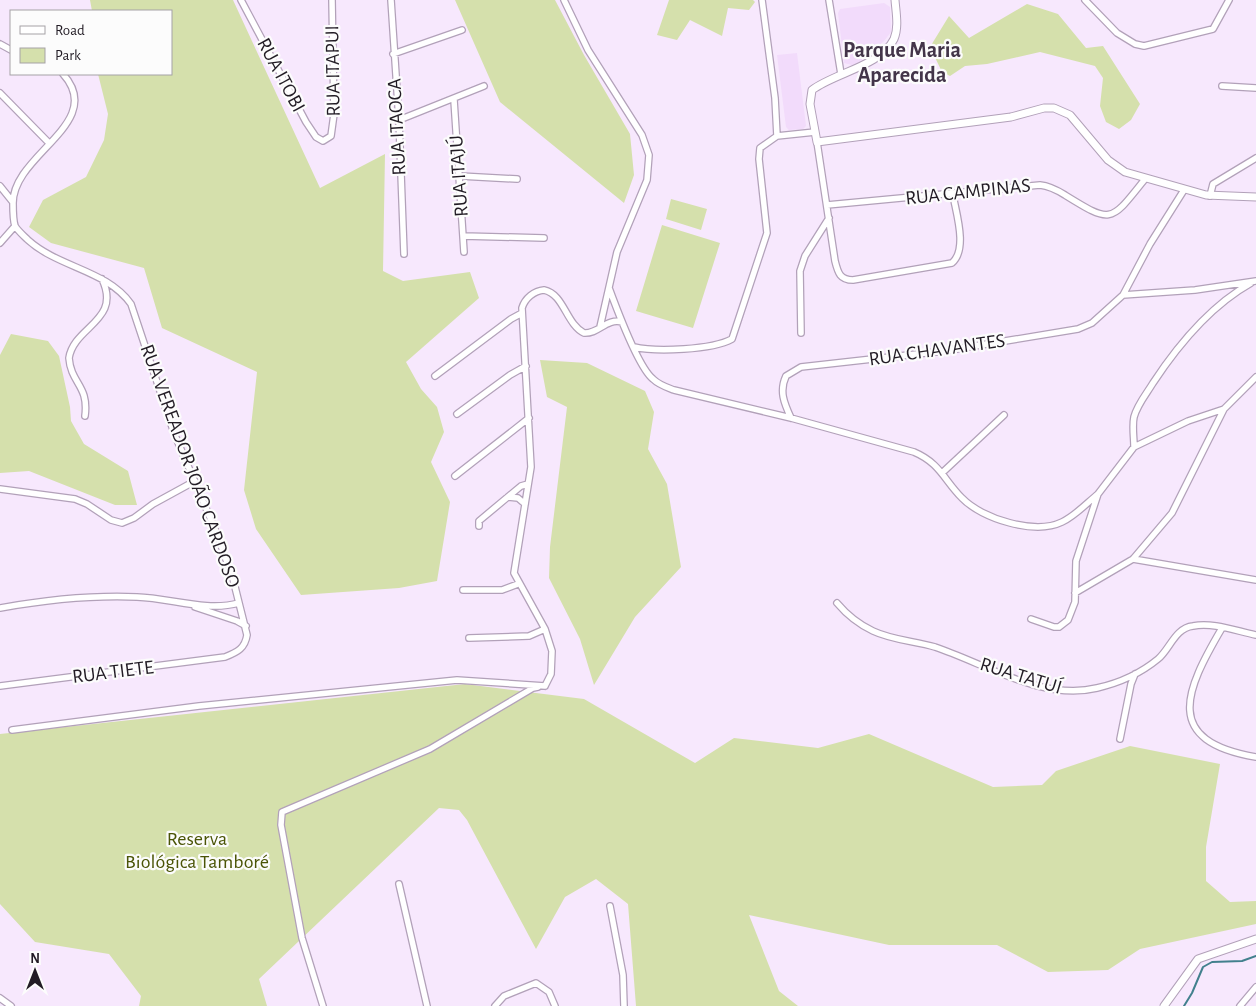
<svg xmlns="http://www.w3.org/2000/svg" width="1256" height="1006" viewBox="0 0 1256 1006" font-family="'Alegreya Sans',sans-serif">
<rect width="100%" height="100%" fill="#f7e8fd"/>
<!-- built -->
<path fill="#f2dbfb" d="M884,3L890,7L891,32L884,41L859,62L852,65L844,63L838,13L840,9Z
M797,53L806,126L803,129L789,130L786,127L777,55Z"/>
<!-- green -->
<path fill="#d5e0ac" d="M90,0H233L320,188L385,154L383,271L403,281L470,272L479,298L406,362L421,389L437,407L444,432L431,462L450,502L437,581L399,588L301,595L256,529L244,490L257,372L162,328L144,268L51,243L29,227L43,200L86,177L104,140L108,114L98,74H171V11H92Z
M455,0H555L584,55L630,134L634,175L624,203L500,102Z
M669,0H753L755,2L749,10L728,8L722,36L690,20L677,40L657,35Z
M1027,4L1058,14L1086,48L1103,46L1140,104L1131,120L1119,129L1106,122L1100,106L1103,78L1095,66L1040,52L987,64L965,66L950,76L942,72L930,47L949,16L969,38Z
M671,199L707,209L701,230L666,219Z
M662,225L720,243L693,328L636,311Z
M11,334L48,341L59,356L70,407L71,421L84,444L128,471L137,505H115L29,471L0,473V355Z
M540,360L587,363L645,391L654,412L648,449L667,484L681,567L635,617L594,685L580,639L549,578L550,547L567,407L547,397Z
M465,684L584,699L695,763L734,738L818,748L869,734L993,787L1042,785L1056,771L1130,746L1220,764L1206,847V881L1230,902L1256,901V924L1140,949L1108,970L1048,972L997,945H889L749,915L779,991L798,1006H636L628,904L596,879L565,897L536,949L467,820L459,810L439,808L259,979L267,1006H139L141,996L109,954L35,942L0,904V734Z"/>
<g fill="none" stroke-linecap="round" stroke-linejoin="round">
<!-- stream -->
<path stroke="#42808d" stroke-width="2" d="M1184,1006L1192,993L1203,967L1212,962L1242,961L1256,956"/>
<defs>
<path id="minor" d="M241,0L306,122L316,137L323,141L331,136L334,114L332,0
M391,0L399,120L404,254
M564,0L588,50L642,135L649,155L647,180L617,252L600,327
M762,0L775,98L777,136
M829,0L841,74
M1085,0L1117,33L1135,44L1144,46L1213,29L1229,0
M0,44L11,50
M393,54L462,30
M1222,86L1256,88
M0,93L49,143
M454,100L464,252
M399,120L484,86
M817,142L835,261C838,273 840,280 853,280L952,263C968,249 956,213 953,195
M460,176L517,179
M0,186L12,201
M1210,196L1213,184L1256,158
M827,205L1040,185C1050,186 1057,190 1065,195C1112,224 1110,223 1145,179
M463,236L544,238
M0,243L15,226
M609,288C616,307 639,368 653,379C659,385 666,387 674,390L791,418L914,452C940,463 944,480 962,498C982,519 1035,535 1062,522C1075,516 1087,503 1098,494
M1123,295L1150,244L1184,190
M801,333L800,271L805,256L829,218
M634,347C656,352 712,350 732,339L767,233L759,159L760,148L777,136L815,132
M435,376L511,319L522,313
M457,414L510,375L526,366
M85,416C89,385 71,384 69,358C74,326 122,321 102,279
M791,418C784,403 779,391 786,376L801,367L944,351L1078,329L1092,323L1123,295L1195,290L1256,281
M1134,447C1134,437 1132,426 1134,417C1137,405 1147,393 1153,383C1178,345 1210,306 1251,283
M943,472L1004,415
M455,476L529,418
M0,489L75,499L87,504L111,520L122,523L134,518L153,504L195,481
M508,497L518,498L525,504
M479,526V521L521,486L528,484
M1133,559L1256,580
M463,590H502L518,584
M1075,593L1133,559L1172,513L1224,409
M837,603C848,616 858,624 873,631C892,640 914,641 935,647C986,664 1042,701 1097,688C1119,683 1141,673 1158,659C1170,649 1175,628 1193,626C1213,622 1236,631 1256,635
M195,607L237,621L246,626
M0,608C45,600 91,595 137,597C171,598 206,612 239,603
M1031,619L1054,627H1059L1068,620L1075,602L1076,561L1098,494L1134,447L1188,421L1224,409L1256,377
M1222,628C1185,691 1162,741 1256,757
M469,638L529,636L545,629
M0,686L225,657C238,652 245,648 247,635L233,579L217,534L174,433L131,304C107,270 59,268 28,240C24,236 18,231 15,226C13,220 13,209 13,203C13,154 107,123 63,74
M545,686L551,674L552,651L545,629L514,573L531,467L522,308C525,298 534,291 544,290C564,294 566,324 584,333C599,334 606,318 622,322
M12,730L199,706L457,680L545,686
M1120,739L1131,684L1135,674
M399,884L427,1006
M610,906L623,975L624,1006
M0,998L11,1006
M323,1006L302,938L281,825L282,812L430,749L533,688L538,687
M495,1006L504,996L536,983L549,992L555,1006
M1240,1006L1256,987"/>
<path id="tertiary" d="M895,0C896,13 899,27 894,39C881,66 834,73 812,90L810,104L817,142L1011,117L1044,108H1054L1070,115L1108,160L1125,172L1206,195L1256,197
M1164,1006L1198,959L1256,939"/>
</defs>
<!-- minor casing -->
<use href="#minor" stroke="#b2a1b9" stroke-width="8"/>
<!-- tertiary casing -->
<use href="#tertiary" stroke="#b2a1b9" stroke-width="9"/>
<!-- minor -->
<use href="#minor" stroke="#fff" stroke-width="5.5"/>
<!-- tertiary -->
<use href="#tertiary" stroke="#fff" stroke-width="7"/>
</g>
<g text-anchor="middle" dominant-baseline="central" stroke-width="4.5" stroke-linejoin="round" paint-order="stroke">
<!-- street labels -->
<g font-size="20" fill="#221c25" stroke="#fcfcfc">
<text transform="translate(333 71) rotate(-91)">RUA ITAPUI</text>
<text transform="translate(281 75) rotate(62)">RUA ITOBI</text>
<text transform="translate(397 127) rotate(-93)">RUA ITAOCA</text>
<text transform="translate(459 176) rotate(-94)">RUA ITAJÚ</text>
<text transform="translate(968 192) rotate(-6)">RUA CAMPINAS</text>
<text transform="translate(937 350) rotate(-8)">RUA CHAVANTES</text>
<text transform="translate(190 466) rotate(70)">RUA VEREADOR JOÃO CARDOSO</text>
<text transform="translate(113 672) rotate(-7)">RUA TIETE</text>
<text transform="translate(1021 676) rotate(17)">RUA TATUÍ</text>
</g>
<!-- park labels -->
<g font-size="20" fill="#4a5406" stroke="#fcfcfc">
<text x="197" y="839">Reserva<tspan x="197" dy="23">Biológica Tamboré</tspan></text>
</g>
<!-- quarter labels -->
<g font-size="22" font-weight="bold" fill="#433549" stroke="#fcfcfc">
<text x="902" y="50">Parque Maria<tspan x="902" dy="25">Aparecida</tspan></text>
</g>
</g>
<!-- legend -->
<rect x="10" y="10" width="162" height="65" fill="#fcfcfc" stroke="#a5a2a6"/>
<rect x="20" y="26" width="25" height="8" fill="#ffffff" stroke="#a5a2a6"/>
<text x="55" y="35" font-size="15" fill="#221c25">Road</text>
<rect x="20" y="48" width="25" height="15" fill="#d5e0ac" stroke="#a5a2a6"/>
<text x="55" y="60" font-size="15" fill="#221c25">Park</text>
<!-- north arrow -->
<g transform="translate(35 971)" stroke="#fcfcfc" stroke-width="4" paint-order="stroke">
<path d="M0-4L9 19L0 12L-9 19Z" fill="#221c25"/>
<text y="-8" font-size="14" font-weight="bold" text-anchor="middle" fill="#221c25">N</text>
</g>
</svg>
